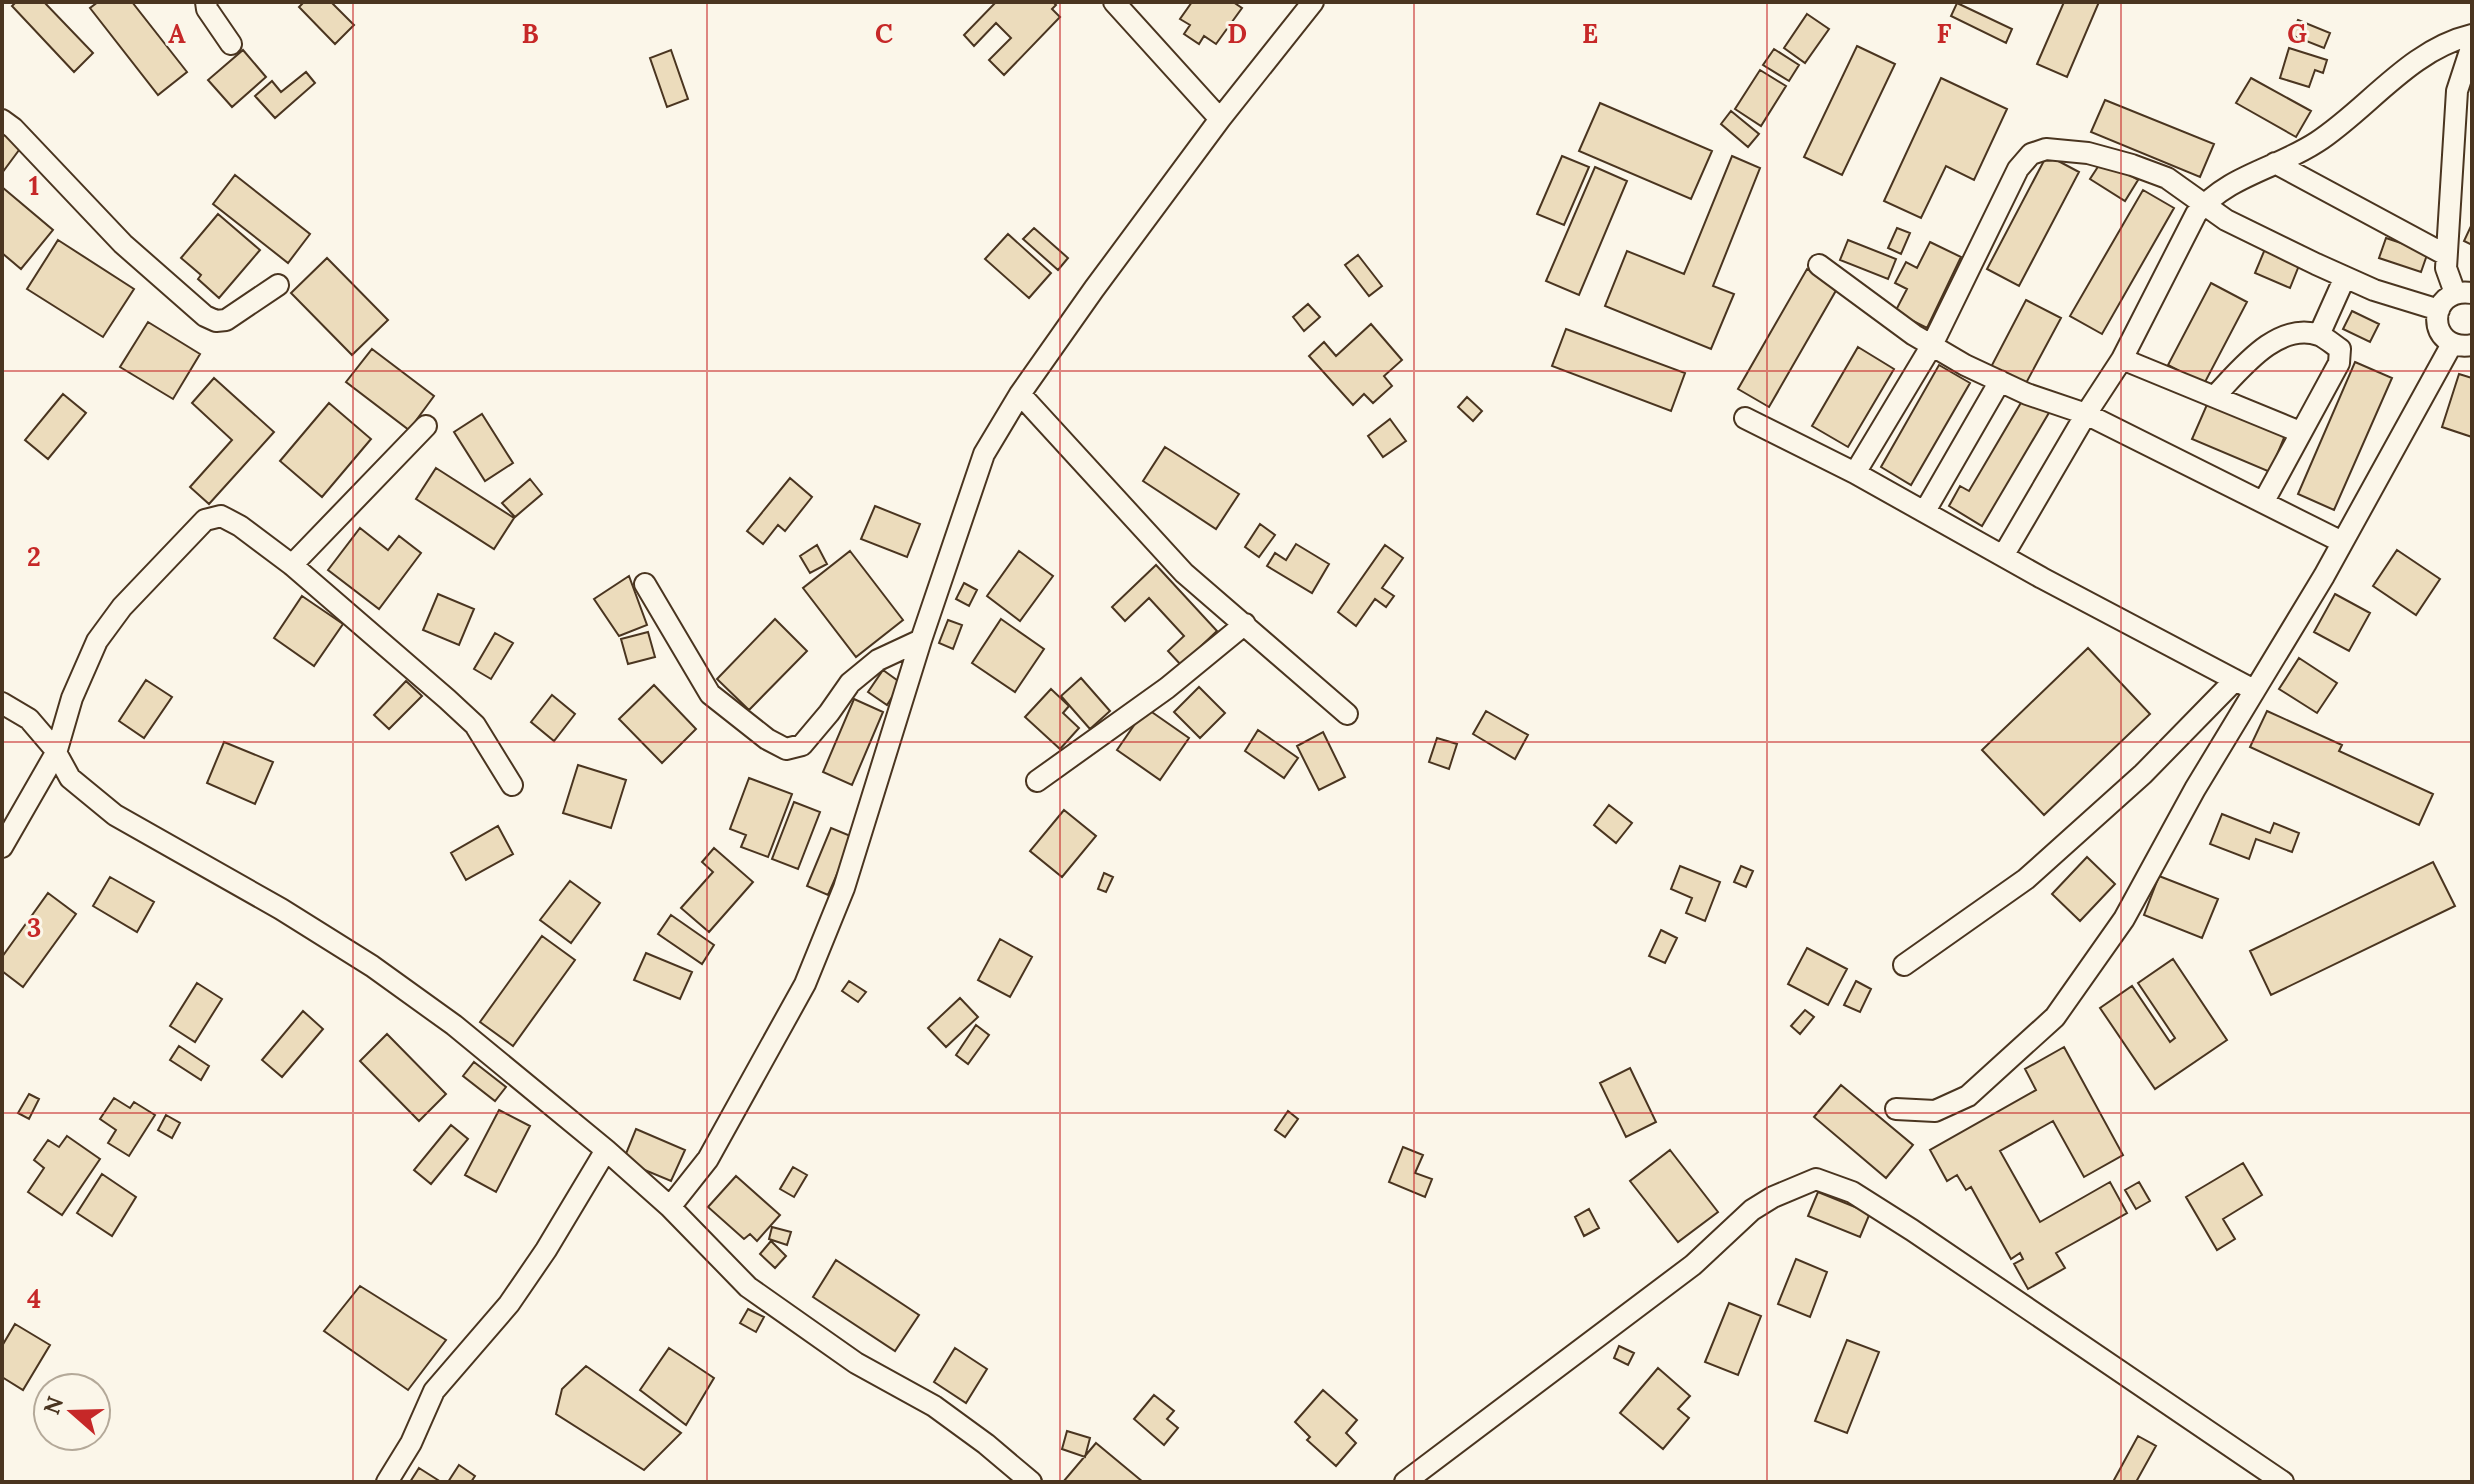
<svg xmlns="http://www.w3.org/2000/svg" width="2474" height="1484" viewBox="0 0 2474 1484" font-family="Lora,serif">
<rect width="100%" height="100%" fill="#fbf6e9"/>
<!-- building -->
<path fill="#ecdcbc" stroke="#4a3520" stroke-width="2" d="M16,2H44L93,53L74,72L12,6Z
M98,2H132L187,72L158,95L90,8Z
M304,2H331L354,25L335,44L299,7Z
M996,2H1053L1056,5L1052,9L1060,17L1004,75L989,60L1011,38L996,23L974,46L964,35Z
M1192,2H1233L1242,8L1216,44L1204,36L1199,44L1184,34L1190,25L1180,19Z
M2064,2H2099L2067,77L2037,64Z
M1957,3L2012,29L2006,43L1951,16Z
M1807,14L1829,29L1805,63L1784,48Z
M2298,20L2330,33L2324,48L2291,35Z
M1857,46L1895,64L1842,175L1804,157Z
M2289,48L2327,60L2323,73L2315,70L2309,87L2280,78Z
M1774,49L1799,65L1789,81L1763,65Z
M243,50L266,77L232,107L208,80Z
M671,50L688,99L667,107L650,58Z
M1760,70L1786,86L1761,126L1735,109Z
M306,72L315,83L275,118L255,96L272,81L281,92Z
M1941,78L2007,109L1974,180L1946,166L1921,218L1884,201Z
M2251,78L2311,111L2296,137L2236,103Z
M2105,100L2214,144L2200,177L2091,132Z
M1600,103L1712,151L1691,199L1579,151Z
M1731,111L1759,134L1748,147L1721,124Z
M2,131L22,146L2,173Z
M2047,155L2079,172L2019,286L1987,269Z
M1562,156L1589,167L1564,225L1537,214Z
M1732,156L1760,168L1713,286L1734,294L1711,349L1605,306L1627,251L1684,274Z
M2103,159L2138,180L2125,201L2090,179Z
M1595,167L1627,181L1579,295L1546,281Z
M235,175L310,234L288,263L213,204Z
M2,187L53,230L21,269L2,253Z
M2143,190L2174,208L2102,334L2070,316Z
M218,214L260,250L219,298L198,279L201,275L181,258Z
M2472,224V245L2464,241Z
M1034,228L1068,258L1058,270L1023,239Z
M1897,228L1910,233L1901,254L1888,248Z
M1008,234L1051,273L1029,298L985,259Z
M2386,238L2428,252L2421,272L2379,258Z
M58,240L134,289L103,337L27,289Z
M1848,240L1896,259L1888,279L1840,260Z
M1930,242L1961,257L1927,328L1895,312L1907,289L1895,283L1906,262L1917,268Z
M2265,249L2300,263L2290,288L2255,273Z
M1358,255L1382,286L1369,296L1345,265Z
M327,258L388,320L352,355L291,293Z
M1807,269L1838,287L1769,407L1738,389Z
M2211,283L2247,302L2204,384L2168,365Z
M2026,300L2061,318L2025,385L1991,367Z
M1308,304L1320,317L1304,331L1293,317Z
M2352,311L2379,324L2370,342L2343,329Z
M148,322L200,354L173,399L120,367Z
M1371,324L1402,360L1384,376L1392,386L1373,403L1364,394L1353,405L1309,356L1324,342L1336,356Z
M1566,329L1685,373L1671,411L1552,366Z
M1858,347L1894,369L1848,447L1812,426Z
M372,349L434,396L409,430L346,382Z
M2355,362L2392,378L2334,510L2298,494Z
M1939,365L1970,383L1911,485L1881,467Z
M2459,374L2472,378V437L2442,427Z
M214,378L274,432L209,504L190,487L232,440L192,403Z
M63,394L86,413L48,459L25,440Z
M2025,396L2050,411L1982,526L1949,506L1960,486L1969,491Z
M1467,397L1482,411L1473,421L1458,407Z
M2209,400L2286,433L2270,472L2192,439Z
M329,403L371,439L322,497L280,461Z
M482,414L513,463L485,481L454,432Z
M1390,419L1406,441L1383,457L1368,436Z
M1165,447L1239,494L1216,529L1143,481Z
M436,468L514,518L494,549L416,499Z
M790,478L812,497L785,531L778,525L763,544L747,531Z
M530,479L542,494L515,517L502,503Z
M875,506L920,524L907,557L861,539Z
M1260,524L1275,535L1259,557L1245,547Z
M360,528L388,550L399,536L421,553L379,609L328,570Z
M1296,544L1329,564L1312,593L1267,566L1275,553L1286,560Z
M817,545L827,564L810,573L800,556Z
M1385,545L1403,558L1382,588L1394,596L1386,607L1375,599L1356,626L1338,612Z
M2397,550L2440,579L2416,615L2373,586Z
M850,551L903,620L856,657L803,588Z
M1019,551L1053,576L1020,621L987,596Z
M1156,565L1217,631L1181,665L1168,651L1184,636L1149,598L1125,621L1112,607Z
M629,576L647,625L619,636L594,599Z
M964,583L977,590L969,606L956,599Z
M438,594L474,609L459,645L423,630Z
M2335,594L2370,613L2349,651L2314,632Z
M302,596L343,624L314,666L274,638Z
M775,619L807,651L749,710L717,679Z
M1001,619L1044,649L1015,692L972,663Z
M948,620L962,625L953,649L939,643Z
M648,632L655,657L628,664L621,639Z
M495,633L513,643L491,679L474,669Z
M2088,648L2150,714L2044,815L1982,750Z
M2299,658L2337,683L2317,713L2279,689Z
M883,670L901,683L887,705L868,692Z
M1081,678L1110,711L1090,729L1061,696Z
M146,680L172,697L144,738L119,721Z
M406,681L422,696L389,729L374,715Z
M654,685L696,729L662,763L619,719Z
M1199,687L1225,713L1200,738L1174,712Z
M1051,689L1069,706L1063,713L1079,728L1060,749L1025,717Z
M552,695L575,714L554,741L531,722Z
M854,699L883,712L852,785L823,772Z
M1146,708L1189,738L1160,780L1117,750Z
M1486,711L1528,735L1515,759L1473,734Z
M2267,711L2342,745L2339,751L2433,794L2419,825L2250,747Z
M1258,730L1298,758L1284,778L1245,751Z
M1323,732L1345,777L1319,790L1297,746Z
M1437,738L1457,744L1449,769L1429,762Z
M224,742L273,762L255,804L207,783Z
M578,765L626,780L611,828L563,813Z
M749,778L792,794L768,857L741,847L746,835L730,829Z
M794,802L820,812L798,869L772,859Z
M1609,805L1632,823L1616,843L1594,825Z
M1064,810L1096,836L1062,877L1030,851Z
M2222,814L2270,833L2274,823L2299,833L2292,852L2256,839L2249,859L2210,844Z
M498,826L513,854L466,880L451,853Z
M831,828L853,837L828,895L807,886Z
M714,848L753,882L709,932L681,908L713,872L702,862Z
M2087,857L2115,884L2080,921L2052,894Z
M2433,862L2455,906L2271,995L2250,951Z
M1680,866L1720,882L1705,921L1686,913L1692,898L1671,889Z
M1741,866L1753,871L1746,887L1734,882Z
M1104,873L1113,877L1106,892L1098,889Z
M2159,876L2218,899L2202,938L2144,915Z
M110,877L154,902L137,932L93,906Z
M570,881L600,903L571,943L540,920Z
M48,893L76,914L23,987L2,971V957Z
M671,915L714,945L702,964L658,934Z
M1661,930L1677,938L1665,963L1649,956Z
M542,936L575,960L513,1046L480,1022Z
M1000,939L1032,957L1010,997L978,980Z
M1807,948L1847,969L1828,1005L1788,984Z
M646,953L692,972L680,999L634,980Z
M2173,959L2227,1040L2155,1089L2100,1008L2132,986L2170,1042L2175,1038L2138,983Z
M849,981L866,992L858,1002L842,991Z
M1856,981L1871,989L1860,1012L1844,1005Z
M197,983L222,999L195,1042L170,1026Z
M960,998L978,1017L946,1047L928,1028Z
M1805,1010L1814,1017L1800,1034L1791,1026Z
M303,1011L323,1029L282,1077L262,1060Z
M976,1025L989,1035L968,1064L956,1055Z
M387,1034L446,1094L419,1121L360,1061Z
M179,1046L209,1066L201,1080L170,1060Z
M2064,1047L2123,1155L2084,1177L2053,1121L2000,1151L2040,1222L2110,1182L2127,1213L2056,1253L2065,1268L2028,1289L2014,1264L2023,1259L2020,1253L2011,1259L1971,1187L1966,1190L1957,1175L1947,1181L1930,1150L2036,1090L2025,1069Z
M474,1062L506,1087L495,1101L463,1076Z
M1630,1068L1656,1122L1626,1137L1600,1083Z
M1841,1085L1913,1145L1886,1178L1814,1117Z
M29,1094L39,1099L29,1119L18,1113Z
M114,1098L130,1108L134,1102L155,1115L129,1156L108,1143L116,1130L100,1119Z
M499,1110L530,1126L496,1192L465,1175Z
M1288,1111L1298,1119L1285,1137L1275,1130Z
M166,1115L180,1123L172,1138L158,1130Z
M451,1125L468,1139L431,1184L414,1170Z
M636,1129L685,1150L671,1181L623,1161Z
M67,1136L100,1159L62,1215L28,1192L44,1168L34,1160L48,1140L59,1147Z
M1403,1147L1423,1155L1415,1173L1432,1179L1425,1197L1389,1182Z
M1670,1150L1718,1212L1678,1242L1630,1181Z
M2243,1163L2262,1195L2223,1219L2235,1239L2217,1250L2186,1197Z
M793,1167L807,1175L794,1197L780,1189Z
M102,1174L136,1197L112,1236L77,1213Z
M736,1176L780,1215L757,1241L750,1234L744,1239L708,1207Z
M2139,1182L2150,1201L2136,1209L2125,1190Z
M1818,1192L1870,1213L1860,1237L1808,1216Z
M1589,1209L1599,1228L1584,1236L1575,1217Z
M772,1227L791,1232L787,1245L769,1239Z
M771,1241L786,1256L775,1268L760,1254Z
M1796,1259L1827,1272L1810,1317L1778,1304Z
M836,1260L919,1315L895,1351L813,1297Z
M360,1286L446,1340L408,1390L324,1331Z
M1729,1303L1761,1316L1738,1375L1705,1362Z
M748,1309L764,1317L756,1332L740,1323Z
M15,1324L50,1345L23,1390L2,1377V1346Z
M1847,1340L1879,1352L1847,1433L1815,1421Z
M1619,1346L1634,1353L1628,1365L1614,1358Z
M669,1348L714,1378L686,1425L640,1390Z
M955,1348L987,1369L966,1403L934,1382Z
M586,1366L681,1433L644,1470L556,1414L562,1389Z
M1658,1368L1690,1396L1678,1409L1689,1418L1663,1449L1620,1413Z
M1323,1390L1357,1420L1346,1433L1356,1443L1336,1466L1307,1440L1310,1437L1295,1422Z
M1154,1395L1174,1411L1167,1419L1178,1428L1164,1445L1134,1419Z
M1067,1431L1090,1438L1085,1457L1062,1449Z
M2138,1436L2156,1446L2136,1482H2117L2114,1480Z
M1096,1443L1143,1482H1063Z
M459,1465L475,1476L471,1482H448Z
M419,1468L441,1482H410Z"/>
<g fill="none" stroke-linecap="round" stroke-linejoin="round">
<defs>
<path id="minor" d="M206,2L207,9L231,44
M1114,2L1220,119
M2,120L13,128L123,244L205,316L216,321L226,320L278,285
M2275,163L2446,255
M1819,265L1914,335L1965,365L2027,394L2086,414L2342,542
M2455,293L2446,268L2457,91L2472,45
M2472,293C2425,286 2426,353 2472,345
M2319,335L2345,277
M2122,359L2300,432
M1020,394L1184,573L1347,714
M2215,396C2240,370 2277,321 2319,335C2326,338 2334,345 2340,349L2339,363L2264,501
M1745,418L1855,473L2042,578L2254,690
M1855,473L1932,345L2018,169L2031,154L2046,149L2088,153L2132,165L2167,178L2226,220L2316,264L2374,290L2439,310
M1925,511L2000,381
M2003,556L2086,414L2122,359L2196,214C2228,175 2276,169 2317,142C2369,108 2409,50 2472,35
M292,565L426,426
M645,584L710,694L767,739L786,749L802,745L829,713L850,683L878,660L921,640
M2,703L29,719L53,747L70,778L115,815L281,909L372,966L454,1025L606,1150L670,1207L748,1287L856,1363L934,1406L986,1444L1031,1482
M1037,781L1167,688L1245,624
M2,847L56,753L72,698L97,641L122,607L205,520L221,516L240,526L292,565L447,699L475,725L512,785
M1904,965L2026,879L2143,774L2235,680
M1896,1109L1935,1111L1968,1096L2055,1017L2124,919L2195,789L2324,576L2452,344
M670,1207L708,1159L805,984L844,888L921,640L984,454L1020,394L1094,289L1220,119L1313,2
M387,1482L411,1443L434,1391L509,1304L546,1250L606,1150
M1405,1482L1693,1265L1752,1210L1773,1197L1816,1179L1852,1192L1912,1230L2283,1482"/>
</defs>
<!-- minor casing -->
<use href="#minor" stroke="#4a3520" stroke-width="24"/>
<!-- minor -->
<use href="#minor" stroke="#fbf6e9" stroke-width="20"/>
</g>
<!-- grid -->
<path fill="none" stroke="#c62828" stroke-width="2" stroke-opacity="0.55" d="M353,2V1482M707,2V1482M1060,2V1482M1414,2V1482M1767,2V1482M2121,2V1482M2,371H2472M2,742H2472M2,1113H2472"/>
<g font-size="26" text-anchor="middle" font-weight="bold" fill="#c62828" stroke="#fbf6e9" stroke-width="6" stroke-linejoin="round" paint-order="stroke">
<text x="177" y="43">A</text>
<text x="530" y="43">B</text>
<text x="884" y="43">C</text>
<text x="1237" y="43">D</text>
<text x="1590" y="43">E</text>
<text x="1944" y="43">F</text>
<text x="2297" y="43">G</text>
<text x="34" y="195">1</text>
<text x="34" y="566">2</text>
<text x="34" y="937">3</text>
<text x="34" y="1308">4</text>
</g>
<!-- border -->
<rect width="2474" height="1484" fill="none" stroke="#4a3520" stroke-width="8"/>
<!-- north arrow -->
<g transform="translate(72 1412) rotate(290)"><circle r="38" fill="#fbf6e9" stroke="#b4a999" stroke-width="2"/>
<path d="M0-6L14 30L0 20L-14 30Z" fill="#c62828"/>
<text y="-12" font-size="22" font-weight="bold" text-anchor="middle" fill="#4a3520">N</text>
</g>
</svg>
